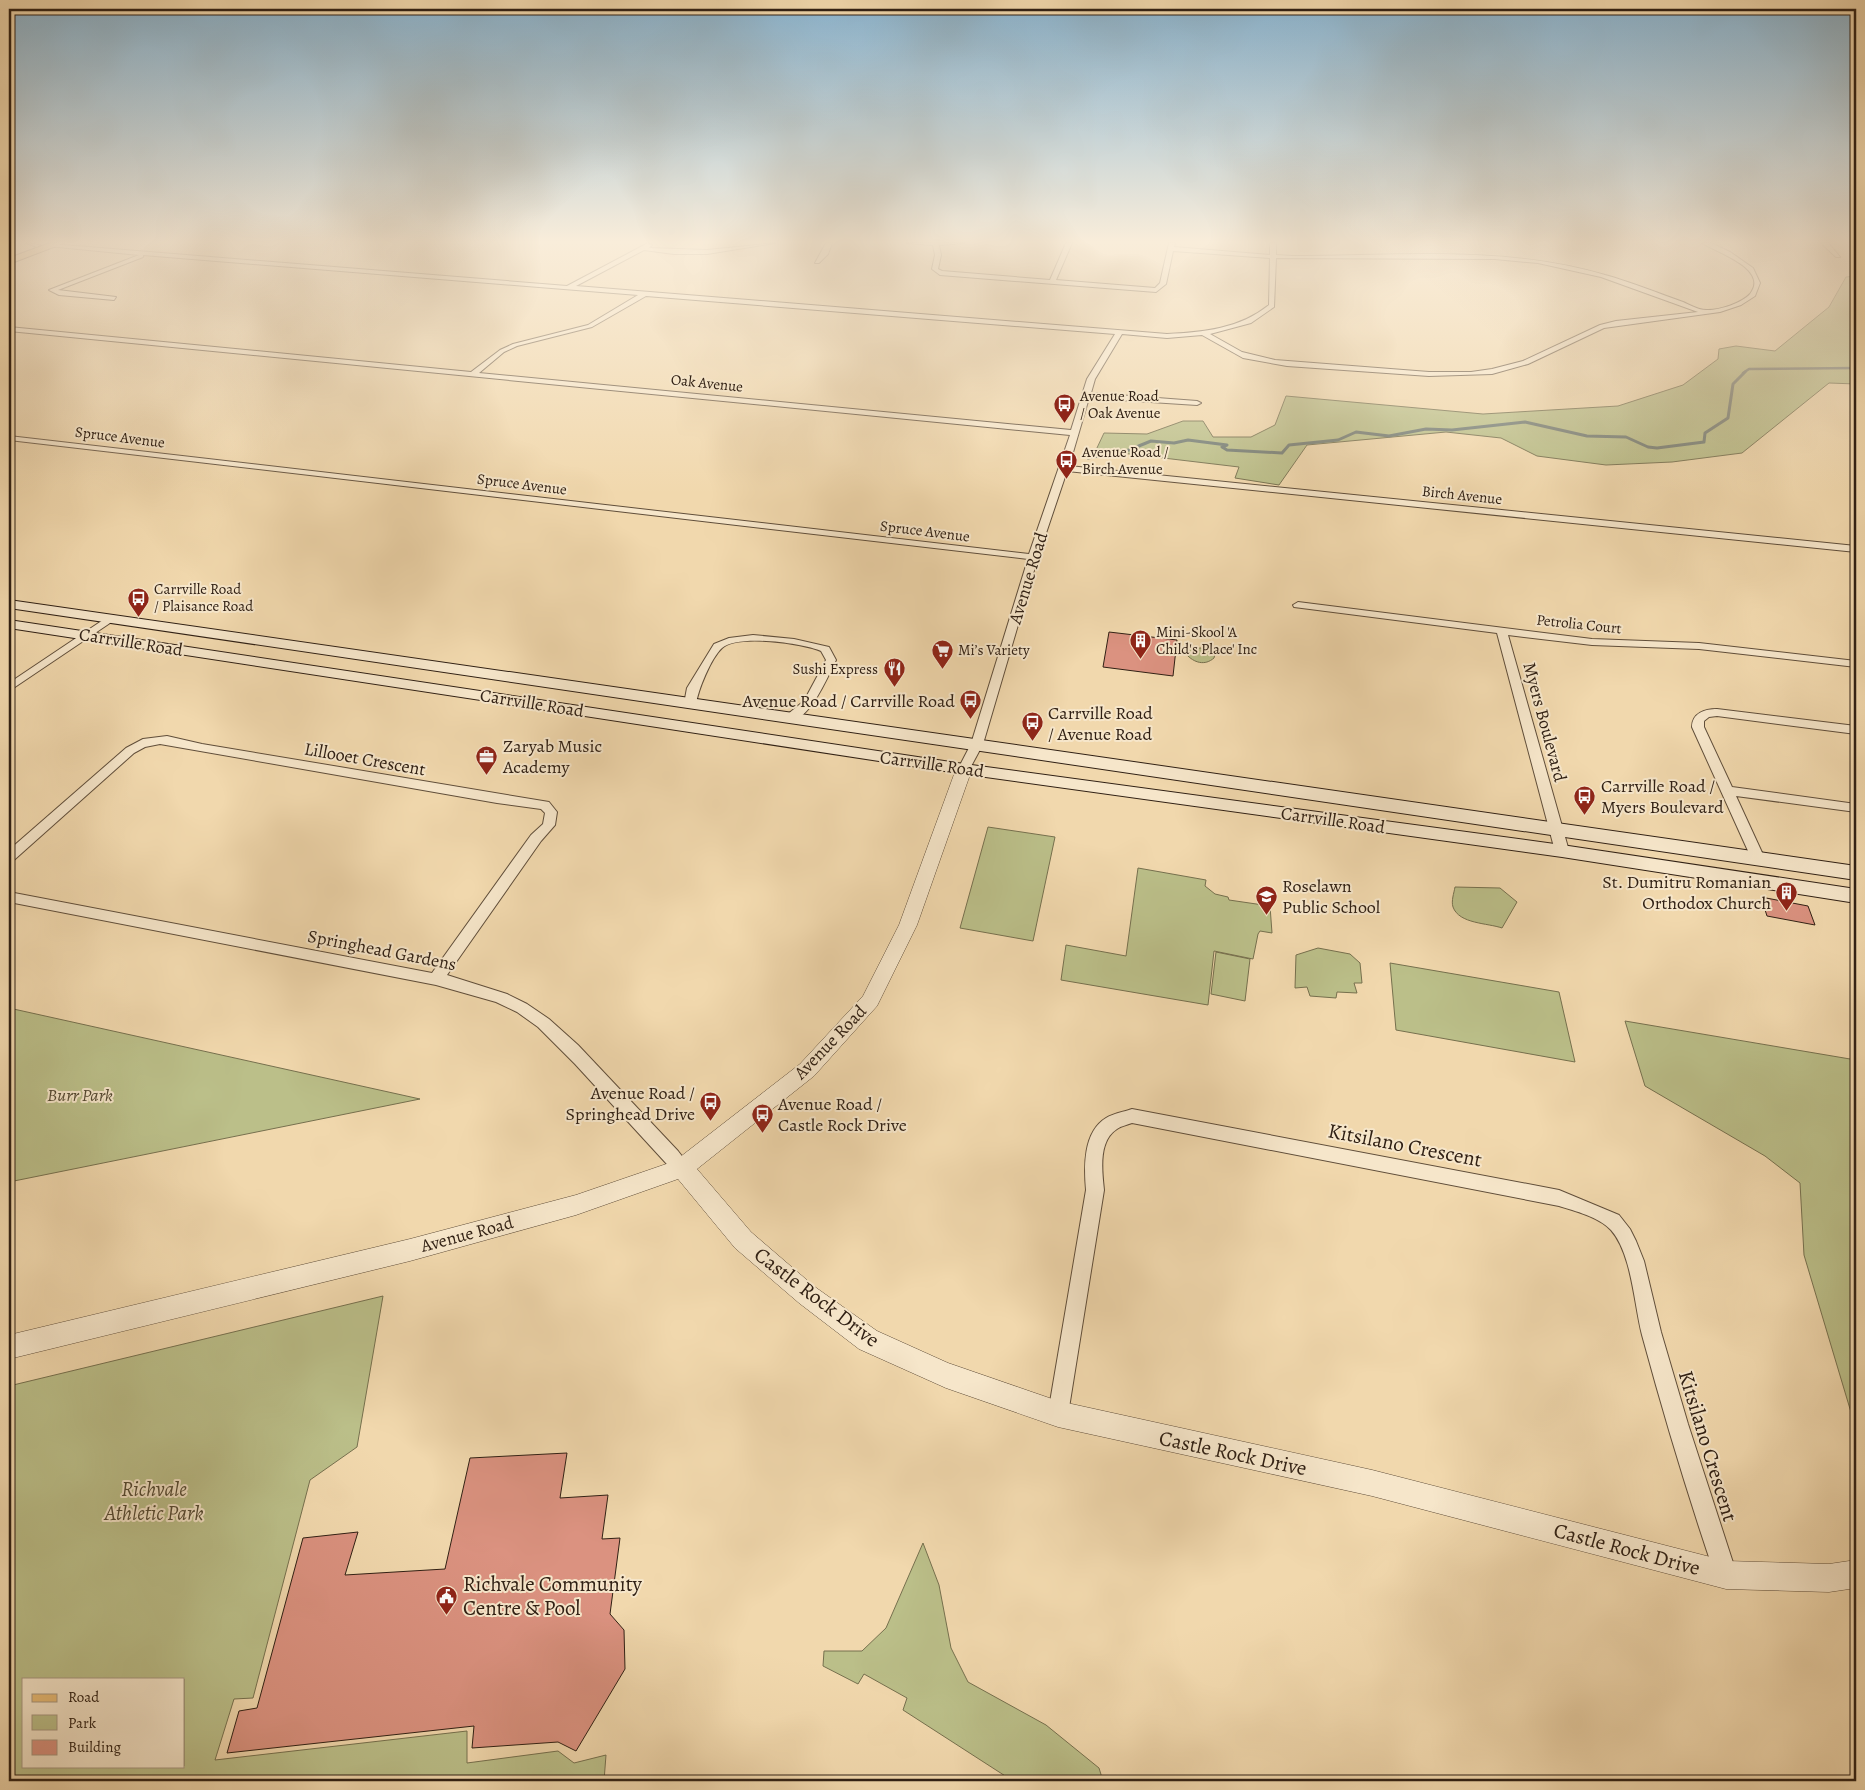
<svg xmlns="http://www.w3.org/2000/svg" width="1865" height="1790" viewBox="0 0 1865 1790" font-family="Alegreya,serif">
<rect width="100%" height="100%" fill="#f1d8ad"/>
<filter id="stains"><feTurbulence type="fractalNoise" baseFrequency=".004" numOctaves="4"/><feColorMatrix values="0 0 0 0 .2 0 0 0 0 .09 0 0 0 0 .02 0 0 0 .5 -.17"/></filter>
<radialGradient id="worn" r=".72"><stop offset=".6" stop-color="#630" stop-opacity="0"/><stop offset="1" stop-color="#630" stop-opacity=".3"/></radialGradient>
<!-- green -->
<path fill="#bbbf89" stroke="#76704e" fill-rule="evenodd" d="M1856,276V384L1829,383L1742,453L1672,462L1606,465L1537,456L1501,438L1446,432L1307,445L1279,485L1235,478L1239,467L1096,450L1104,433L1147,434L1183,421H1203L1213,437H1251L1275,425L1286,396L1483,414L1618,406L1683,385L1718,359L1719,349L1736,346L1775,351L1829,307L1846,277Z
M1190,648H1201L1215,654L1214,658C1205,666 1194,663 1186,654V650Z
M988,827L1055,837L1033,941L960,928Z
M1138,868L1206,880L1205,886L1215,894L1228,897L1229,900L1270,906L1272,933L1260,931L1258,934L1253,959L1214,951L1208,1005L1061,980L1066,945L1126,956Z
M1455,887L1500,888L1517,902L1502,928C1488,923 1459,924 1453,907C1451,901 1454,893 1455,887Z
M1318,948L1350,954L1360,963L1362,983H1354L1357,993L1337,992L1336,998L1310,996L1307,987L1295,988L1296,955Z
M1216,952L1250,959L1245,1001L1211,994Z
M1390,963L1559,992L1575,1062L1396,1030Z
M9,1008L420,1099L9,1182Z
M1625,1021L1856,1060V1429L1804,1255L1800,1183L1765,1156L1645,1086Z
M383,1296L357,1447L310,1480L253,1698L234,1699L215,1760L467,1731V1763L558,1751L574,1763L606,1755L604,1781H9V1386ZM24,1679H184V1766H24Z
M923,1543L939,1585L951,1648L968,1682L1046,1725L1099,1768L1103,1781H1013L903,1710L907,1698L864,1674L858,1684L823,1666L824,1651H862L886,1628Z"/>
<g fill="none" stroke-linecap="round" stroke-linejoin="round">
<!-- stream-far1 -->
<path stroke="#727b73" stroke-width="2.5" d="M1743,373L1749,369L1856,368"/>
<!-- stream -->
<path stroke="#727b73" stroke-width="3" d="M1088,458L1129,450L1151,441L1174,443L1188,440L1227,445L1222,447L1227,450L1282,453L1289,445L1338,440L1356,432L1389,436L1426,429L1452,430L1525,422L1587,436L1626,437L1648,447L1657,448L1704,442L1705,433L1728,418L1733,384L1745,372"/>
</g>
<!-- building -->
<path fill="#db9280" stroke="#302014" d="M1109,632L1177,640L1173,676L1103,667Z
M1761,897L1808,906L1815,925L1767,916Z
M567,1453L560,1498L608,1495L602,1539L620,1538L610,1614L624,1630L625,1669L576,1751L558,1742L472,1748L474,1726L227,1753L239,1711L257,1708L303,1538L358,1532L345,1575L445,1569L470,1458Z"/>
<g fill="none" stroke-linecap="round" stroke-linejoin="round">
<defs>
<path id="minor" d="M26,243L40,245L37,247Z
M648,243L652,245L649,248L707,250L775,243L707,254H674L644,250L576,286L1167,334C1204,332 1239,329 1269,305L1270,258L1173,251L1166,284L1156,292L940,275L932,269L935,255L933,245L907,243H964L939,245L941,255L938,269L942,271L1050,280L1066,243H1072L1056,280L1155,288L1160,283L1169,243H1175L1174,247L1270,255V243H1276V255L1293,256C1397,256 1504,245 1605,275C1631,282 1657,293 1683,302C1690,305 1700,311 1708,310C1720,310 1742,303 1750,294C1770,269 1716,252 1702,243H1711L1730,252L1753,268L1760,283L1755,296L1741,305L1720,312L1604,328L1528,364L1492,374L1429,376L1287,366L1243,358L1202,335L1167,338L1122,334L1095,379L1091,393L1197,401L1201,403L1197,405L1089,398L1069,466L1856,546V552L1067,471L1038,557L983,744L968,772L964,773L958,769L971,744L1028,559L9,440V436L1029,554L1070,435L9,331V327L471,372L500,350L513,344L588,325L638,295L143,255V257L58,290L116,297L114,300L59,295L49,290L139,255L48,246L51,244L567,286ZM1276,258L1495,259L1538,263L1601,277L1698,312L1616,321L1600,325L1523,361L1492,369L1471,372H1429L1275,360L1242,352L1210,334L1251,323L1274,307ZM646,296L1115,334L1087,379L1071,430L479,373L504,352L517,346L592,327Z
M826,243H832L828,254L819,263H815Z
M1821,243H1828L1840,257H1836Z
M1298,602L1592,639L1699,643L1856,661V667L1699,649L1592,645L1508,635L1569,851L1562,856L1555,851L1497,633L1294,607L1293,605Z
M109,616L114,619L113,621L9,691V683Z
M753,635L794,639L829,647L836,660C828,676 808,726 785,721L783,718L804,701L826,660L821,651C803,643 737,634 722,648C711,658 698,690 696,704L690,707L686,706L684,704L687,688L714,644L729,638Z
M1717,709L1856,726V734L1717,716L1709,717L1704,721V727L1732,787L1856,804V812L1736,796L1765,859L1763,862H1753L1692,727C1692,713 1705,709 1717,709Z
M167,736L202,744L549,802L557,812L555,825L541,841L447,975L507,994L527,1004L549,1019L578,1045L678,1151L691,1168L688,1174L682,1176L676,1174L575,1064L538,1027L517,1012L496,1002L436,985L9,902V892L432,973L531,835L543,824L545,813L541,809L497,803L160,744L145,747L134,753L14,860L9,862V850L126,748L143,739Z
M1132,1109L1559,1190L1619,1215L1630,1229L1636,1241L1644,1261L1661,1332L1688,1424L1737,1575L1734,1583L1726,1586L1718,1583L1715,1575C1688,1496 1664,1416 1642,1335C1634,1304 1632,1254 1611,1230C1599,1217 1575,1211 1559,1206L1132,1123C1127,1125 1121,1126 1117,1129C1098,1141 1102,1171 1104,1190L1068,1414L1065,1421L1058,1424L1051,1421L1048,1414L1086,1190C1084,1167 1083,1132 1106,1118C1114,1113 1124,1112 1132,1109Z"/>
<path id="tertiary" d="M964,764L969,765L972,769L917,925L877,1006L814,1076L697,1169L751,1232L815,1287L877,1331L948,1363L1058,1401L1372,1470L1726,1561L1829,1564L1856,1560V1588L1829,1592L1726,1589L1372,1496L1058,1427L946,1388L859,1349L799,1303L735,1248L678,1179L576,1215L410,1261L9,1359V1335L410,1239L576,1195L675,1161L800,1064L863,996L899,925L956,769L959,765Z"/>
<path id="secondary" d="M9,600L1856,866V880L9,608Z
M9,620L964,764L1562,845L1856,889V903L1562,857L964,774L9,628Z"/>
<path id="primary" d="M50,243H64L9,264V258Z"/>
</defs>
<!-- minor casing -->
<use href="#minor" stroke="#604e3a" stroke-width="2"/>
<!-- tertiary casing -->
<use href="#tertiary" stroke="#604e3a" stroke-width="1"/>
<!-- secondary casing -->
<use href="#secondary" stroke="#302014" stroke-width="2"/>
<!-- primary casing -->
<use href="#primary" stroke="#302014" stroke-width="2"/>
<!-- minor -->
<use href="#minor" fill="#f6e6ca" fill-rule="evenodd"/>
<!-- tertiary -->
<use href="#tertiary" fill="#f6e6ca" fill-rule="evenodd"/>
<!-- secondary -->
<use href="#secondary" fill="#f6e6ca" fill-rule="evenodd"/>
<!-- primary -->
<use href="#primary" fill="#e8bc76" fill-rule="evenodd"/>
</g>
<!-- sky -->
<linearGradient id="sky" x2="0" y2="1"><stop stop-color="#8ab6d3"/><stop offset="0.49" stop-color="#f9edda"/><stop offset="1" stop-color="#f9edda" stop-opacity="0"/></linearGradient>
<rect width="1865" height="494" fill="url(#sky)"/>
<!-- icons -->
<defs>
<symbol id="bus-pin" viewBox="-11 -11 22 30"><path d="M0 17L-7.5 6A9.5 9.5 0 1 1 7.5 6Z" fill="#8f2418" stroke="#f6e6ca"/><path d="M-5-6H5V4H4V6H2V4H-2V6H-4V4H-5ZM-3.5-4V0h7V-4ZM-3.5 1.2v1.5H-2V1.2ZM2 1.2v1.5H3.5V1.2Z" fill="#fff"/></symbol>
<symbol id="building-pin" viewBox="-11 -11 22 30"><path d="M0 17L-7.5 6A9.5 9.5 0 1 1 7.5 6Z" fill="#8f2418" stroke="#f6e6ca"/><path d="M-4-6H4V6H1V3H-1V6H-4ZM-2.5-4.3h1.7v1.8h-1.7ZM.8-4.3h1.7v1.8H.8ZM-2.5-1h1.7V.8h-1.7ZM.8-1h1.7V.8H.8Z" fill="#fff"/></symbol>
<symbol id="supermarket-pin" viewBox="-11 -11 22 30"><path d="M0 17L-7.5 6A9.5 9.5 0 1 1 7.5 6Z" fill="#8f2418" stroke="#f6e6ca"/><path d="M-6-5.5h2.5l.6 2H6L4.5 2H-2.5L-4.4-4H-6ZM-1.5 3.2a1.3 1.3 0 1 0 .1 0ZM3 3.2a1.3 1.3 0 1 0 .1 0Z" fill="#fff"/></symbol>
<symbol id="restaurant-pin" viewBox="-11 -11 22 30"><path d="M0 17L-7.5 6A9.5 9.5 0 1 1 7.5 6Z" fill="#8f2418" stroke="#f6e6ca"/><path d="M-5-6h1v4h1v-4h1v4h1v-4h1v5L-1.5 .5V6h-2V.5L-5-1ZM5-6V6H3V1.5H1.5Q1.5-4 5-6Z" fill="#fff"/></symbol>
<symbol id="office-pin" viewBox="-11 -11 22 30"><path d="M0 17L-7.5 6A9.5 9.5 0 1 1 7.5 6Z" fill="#8f2418" stroke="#f6e6ca"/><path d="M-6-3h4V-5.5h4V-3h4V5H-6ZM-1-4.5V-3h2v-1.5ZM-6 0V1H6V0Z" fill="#fff"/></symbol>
<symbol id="school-pin" viewBox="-11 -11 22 30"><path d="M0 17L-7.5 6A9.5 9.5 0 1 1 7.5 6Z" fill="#8f2418" stroke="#f6e6ca"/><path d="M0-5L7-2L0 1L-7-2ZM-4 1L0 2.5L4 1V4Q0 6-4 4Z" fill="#fff"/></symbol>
<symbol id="civic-pin" viewBox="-11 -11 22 30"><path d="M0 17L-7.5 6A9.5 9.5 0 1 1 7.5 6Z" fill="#8f2418" stroke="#f6e6ca"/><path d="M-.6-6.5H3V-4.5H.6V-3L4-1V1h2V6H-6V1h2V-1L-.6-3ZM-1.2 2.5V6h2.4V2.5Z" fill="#fff"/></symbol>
</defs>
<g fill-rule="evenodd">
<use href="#bus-pin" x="1052" y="392" width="25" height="34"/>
<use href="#bus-pin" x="1054" y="448" width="25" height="34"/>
<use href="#bus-pin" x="126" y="586" width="25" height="34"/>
<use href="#building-pin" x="1128" y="628" width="25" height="34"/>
<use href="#supermarket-pin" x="930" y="638" width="25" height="34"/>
<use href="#restaurant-pin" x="882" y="656" width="25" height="34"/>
<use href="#bus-pin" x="958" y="688" width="25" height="34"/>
<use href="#bus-pin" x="1020" y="710" width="25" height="34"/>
<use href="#office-pin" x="474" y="744" width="25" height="34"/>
<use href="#bus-pin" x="1572" y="784" width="25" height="34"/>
<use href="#building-pin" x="1774" y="880" width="25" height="34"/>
<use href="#school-pin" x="1254" y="884" width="25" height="34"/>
<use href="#bus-pin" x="698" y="1090" width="25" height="34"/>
<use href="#bus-pin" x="750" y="1102" width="25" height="34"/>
<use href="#civic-pin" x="434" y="1584" width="25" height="34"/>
</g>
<g text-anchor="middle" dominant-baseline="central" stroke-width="4" stroke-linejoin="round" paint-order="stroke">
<!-- far-street labels -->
<g font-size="15" fill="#302014" stroke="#f6e6ca">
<text transform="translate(707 383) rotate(6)">Oak Avenue</text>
<text transform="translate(120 437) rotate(7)">Spruce Avenue</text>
<text transform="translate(522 484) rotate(7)">Spruce Avenue</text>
<text transform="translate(1462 495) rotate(6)">Birch Avenue</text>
<text transform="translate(925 531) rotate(7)">Spruce Avenue</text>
<text transform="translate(1579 624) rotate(6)">Petrolia Court</text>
</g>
<!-- far-poi labels -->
<g font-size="15" fill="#302014" stroke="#f6e6ca" text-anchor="start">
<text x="1080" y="396">Avenue Road<tspan x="1080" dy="17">/ Oak Avenue</tspan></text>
<text x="1082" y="452">Avenue Road /<tspan x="1082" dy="17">Birch Avenue</tspan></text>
<text x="154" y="589">Carrville Road<tspan x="154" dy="17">/ Plaisance Road</tspan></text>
<text x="1156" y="632">Mini-Skool 'A<tspan x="1156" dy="17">Child's Place' Inc</tspan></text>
<text x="958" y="650">Mi’s Variety</text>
<text x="878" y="669" text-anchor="end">Sushi Express</text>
</g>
<!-- street labels -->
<g font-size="18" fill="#302014" stroke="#f6e6ca">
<text transform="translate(1028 578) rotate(-73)">Avenue Road</text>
<text transform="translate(131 642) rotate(9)">Carrville Road</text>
<text transform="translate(532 703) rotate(9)">Carrville Road</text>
<text transform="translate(1545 722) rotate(75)">Myers Boulevard</text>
<text transform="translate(365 759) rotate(10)">Lillooet Crescent</text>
<text transform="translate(932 764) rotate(8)">Carrville Road</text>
<text transform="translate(1333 820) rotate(8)">Carrville Road</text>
<text transform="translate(382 950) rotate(11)">Springhead Gardens</text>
<text transform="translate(830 1042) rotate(-46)">Avenue Road</text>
<text transform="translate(467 1234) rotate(-15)">Avenue Road</text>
</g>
<!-- poi labels -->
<g font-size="18" fill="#302014" stroke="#f6e6ca" text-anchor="start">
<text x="955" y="701" text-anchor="end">Avenue Road / Carrville Road</text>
<text x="1048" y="713">Carrville Road<tspan x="1048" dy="21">/ Avenue Road</tspan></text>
<text x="503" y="746">Zaryab Music<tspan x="503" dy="21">Academy</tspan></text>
<text x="1601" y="786">Carrville Road /<tspan x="1601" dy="21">Myers Boulevard</tspan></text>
<text x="1771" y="882" text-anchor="end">St. Dumitru Romanian<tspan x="1771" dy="21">Orthodox Church</tspan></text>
<text x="1282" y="886">Roselawn<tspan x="1282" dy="21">Public School</tspan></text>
<text x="695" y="1093" text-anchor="end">Avenue Road /<tspan x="695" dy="21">Springhead Drive</tspan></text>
<text x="778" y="1104">Avenue Road /<tspan x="778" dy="21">Castle Rock Drive</tspan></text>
</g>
<!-- park labels -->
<g font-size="18" font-style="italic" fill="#534831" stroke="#f6e6ca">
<text x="80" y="1095">Burr Park</text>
</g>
<!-- near-street labels -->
<g font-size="21" fill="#302014" stroke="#f6e6ca">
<text transform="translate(1405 1145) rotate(11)">Kitsilano Crescent</text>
<text transform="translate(817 1297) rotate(37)">Castle Rock Drive</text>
<text transform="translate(1708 1446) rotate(73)">Kitsilano Crescent</text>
<text transform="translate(1233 1453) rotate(12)">Castle Rock Drive</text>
<text transform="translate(1627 1549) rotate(15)">Castle Rock Drive</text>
</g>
<!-- near-park labels -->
<g font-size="21" font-style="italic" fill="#534831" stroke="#f6e6ca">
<text x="154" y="1489">Richvale<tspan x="154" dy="24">Athletic Park</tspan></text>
</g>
<!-- near-poi labels -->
<g font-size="21" fill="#302014" stroke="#f6e6ca" text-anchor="start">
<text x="463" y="1584">Richvale Community<tspan x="463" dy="24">Centre &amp; Pool</tspan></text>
</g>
</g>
<!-- margin -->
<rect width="1865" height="1790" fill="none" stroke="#f1d8ad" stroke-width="30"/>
<rect x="10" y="10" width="1845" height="1770" fill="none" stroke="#302014" stroke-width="2.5"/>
<rect x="15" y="15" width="1835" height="1760" fill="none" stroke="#302014"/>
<!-- legend -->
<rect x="22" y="1678" width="162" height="90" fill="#f6e6ca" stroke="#a79781"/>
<rect x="32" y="1694" width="25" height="8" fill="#e8bc76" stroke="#a79781"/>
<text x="68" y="1702" font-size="15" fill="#302014">Road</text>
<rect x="32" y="1715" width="25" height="15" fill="#bbbf89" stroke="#a79781"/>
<text x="68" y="1728" font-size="15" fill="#302014">Park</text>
<rect x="32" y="1740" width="25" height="15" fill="#db9280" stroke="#a79781"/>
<text x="68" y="1752" font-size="15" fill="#302014">Building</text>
<rect width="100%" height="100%" filter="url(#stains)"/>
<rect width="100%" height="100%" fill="url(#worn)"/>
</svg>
